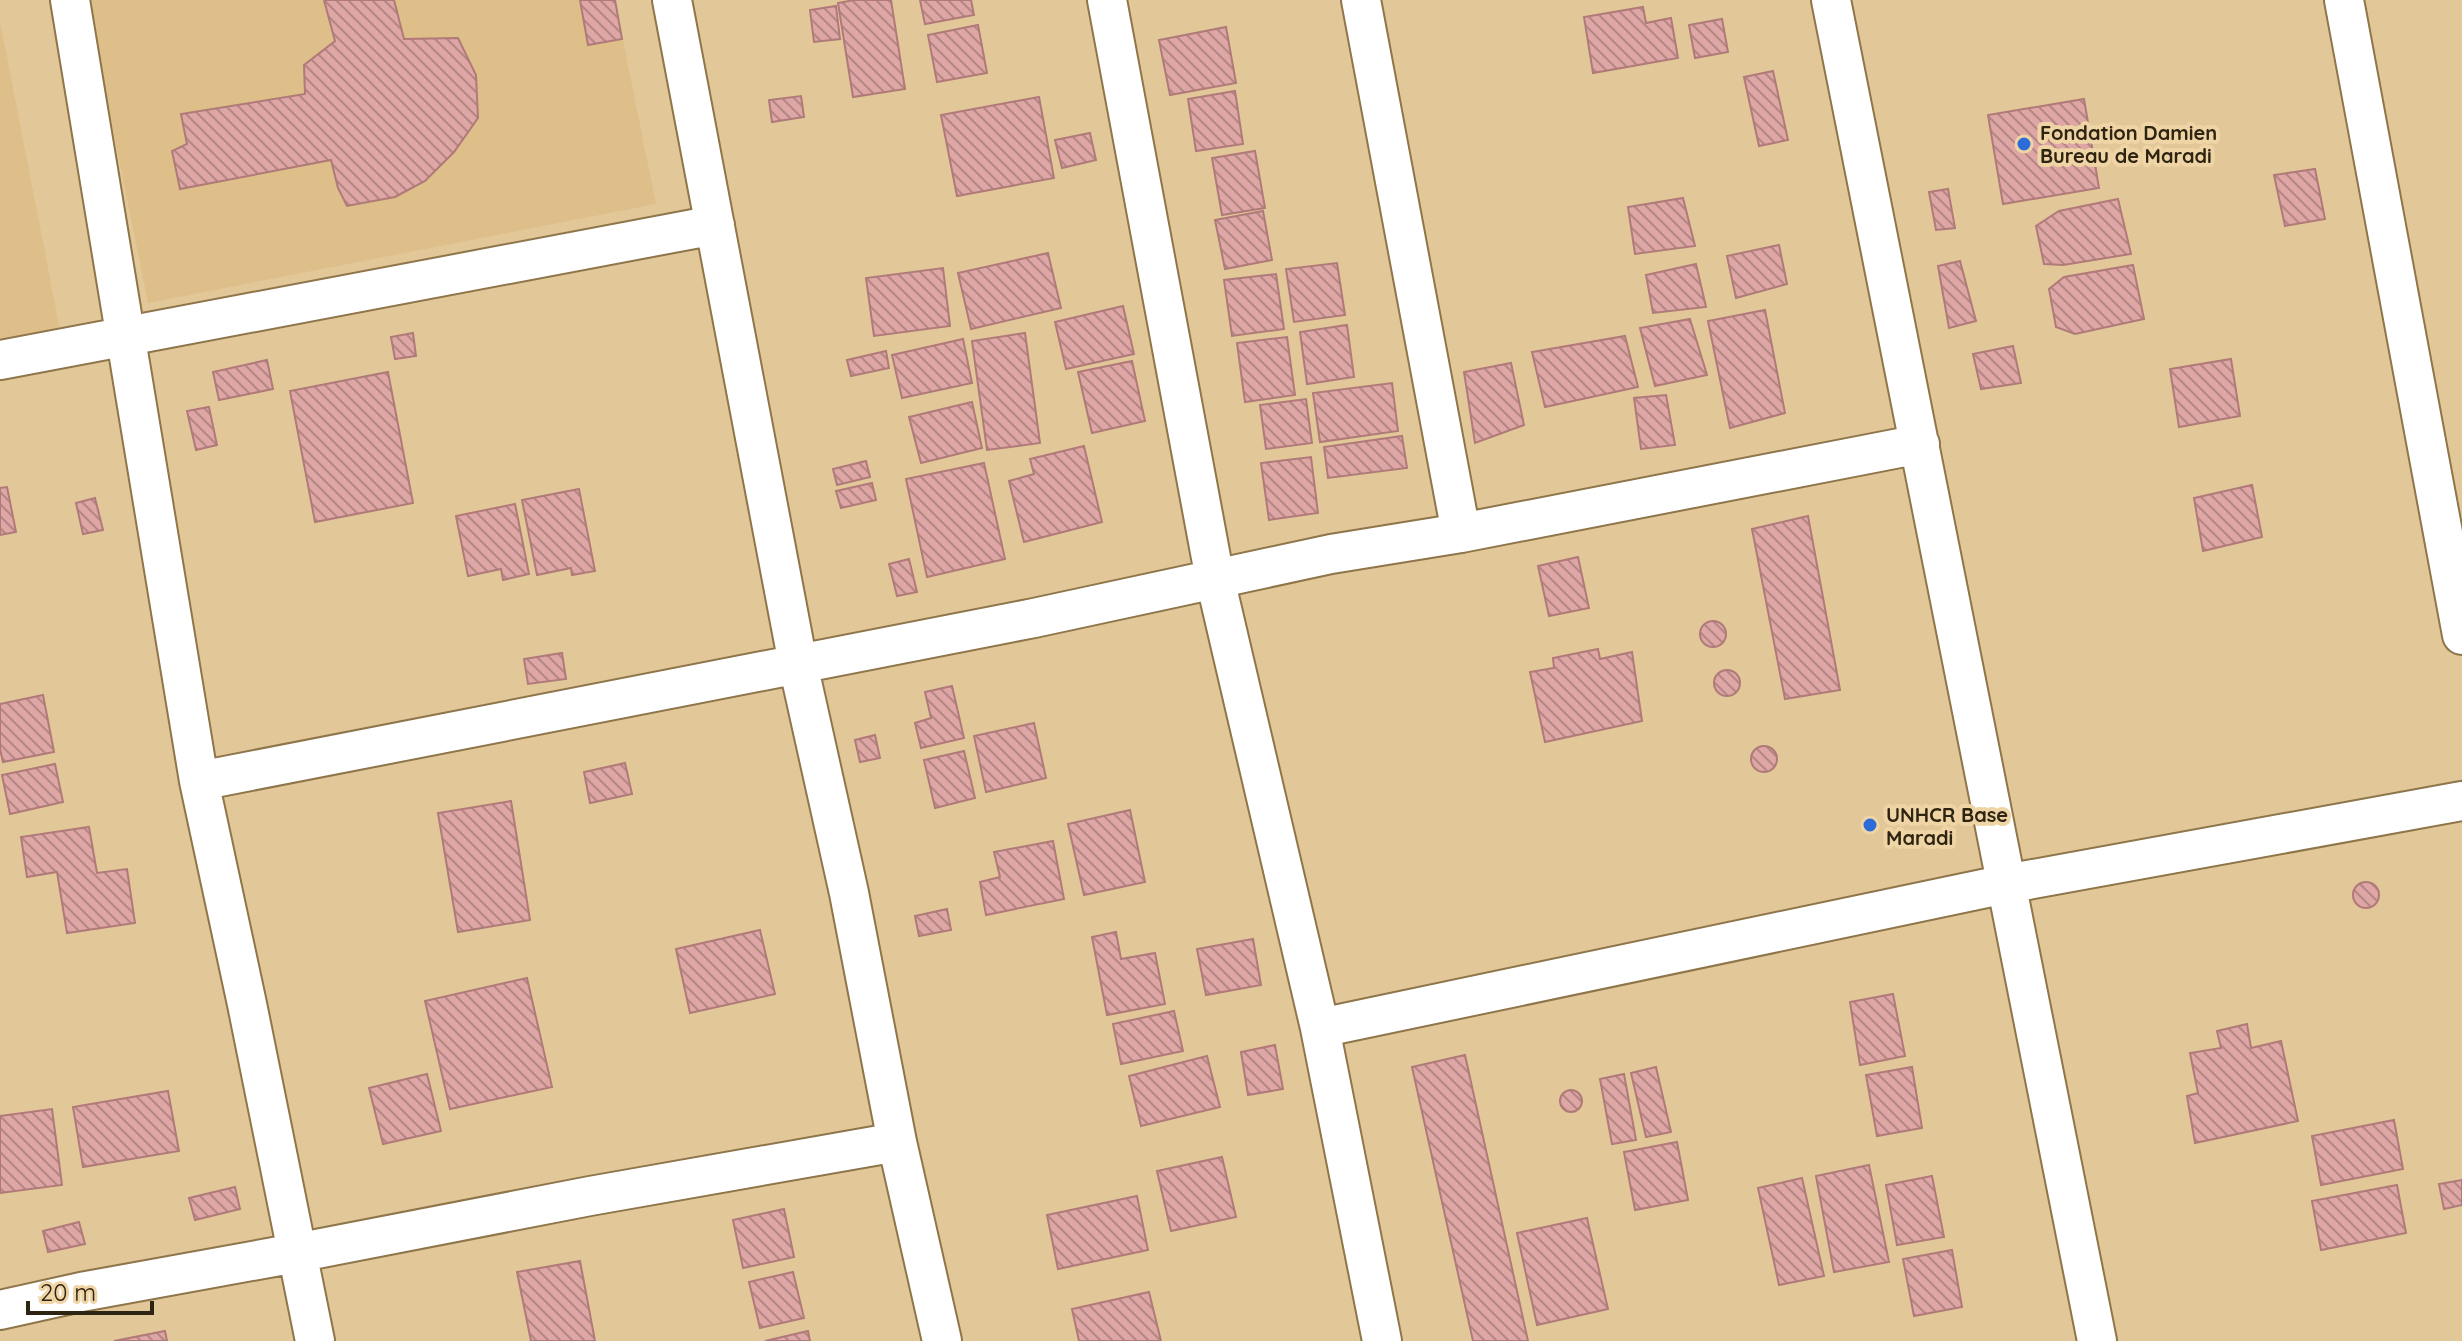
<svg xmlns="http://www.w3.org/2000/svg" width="2462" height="1341" viewBox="0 0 2462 1341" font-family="Quicksand,sans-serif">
<defs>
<pattern id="building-back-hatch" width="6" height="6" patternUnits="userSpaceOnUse" patternTransform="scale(2)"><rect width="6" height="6" fill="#dea6a4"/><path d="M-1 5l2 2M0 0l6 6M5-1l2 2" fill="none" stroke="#b48784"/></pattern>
</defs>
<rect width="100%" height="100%" fill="#e2c799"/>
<!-- built -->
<path fill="#debf8a" d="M87,0H615L656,204L148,303Z
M0,21L60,330L0,339Z"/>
<!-- building -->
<path fill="url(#building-back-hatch)" stroke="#b07a79" stroke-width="2" d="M324,0H394L404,39L458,38L476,75L478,118L454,152L425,181L395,197L347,206L338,188L331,160L180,189L172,151L187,144L181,114L305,94L304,65L335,41Z
M580,0H615L622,39L588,45Z
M854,0H891L905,89L853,97L838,3Z
M920,0H971L974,15L925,24Z
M836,6L840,39L814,42L810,10Z
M1643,7L1646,23L1671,18L1678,58L1593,73L1584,17Z
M1722,19L1728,52L1695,58L1689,25Z
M978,25L987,73L937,82L928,35Z
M1226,27L1236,83L1170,95L1159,40Z
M1773,71L1788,140L1759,146L1744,77Z
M1235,91L1243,144L1196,151L1188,99Z
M801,96L804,117L772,122L769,100Z
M1039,97L1054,178L957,196L941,115Z
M2084,99L2099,188L2003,204L1988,115Z
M1090,133L1096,160L1062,168L1055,140Z
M1255,151L1265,208L1222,215L1212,158Z
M2315,169L2325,219L2285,226L2274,175Z
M1948,189L1955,228L1936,230L1929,192Z
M1683,198L1695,246L1635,254L1628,207Z
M2118,199L2131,254L2063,265L2044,264L2036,226L2059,211Z
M1263,211L1272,260L1225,269L1215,220Z
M1779,245L1787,284L1736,298L1727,256Z
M1048,253L1061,308L971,329L958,273Z
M1960,261L1976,321L1949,328L1938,266Z
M1337,263L1345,315L1294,322L1286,269Z
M1696,264L1706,307L1653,313L1646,275Z
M2133,265L2144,319L2075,334L2056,327L2049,289L2064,277Z
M943,268L950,326L874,336L866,278Z
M1276,274L1284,329L1232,336L1224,280Z
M1123,306L1134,354L1066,369L1055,322Z
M1765,310L1785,413L1730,428L1708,321Z
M1690,319L1707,375L1655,386L1640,328Z
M1347,325L1354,377L1307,384L1300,332Z
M413,333L416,356L395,359L391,337Z
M1025,333L1040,443L987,450L972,341Z
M1625,336L1638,387L1545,407L1532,352Z
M1287,337L1295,395L1245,402L1237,343Z
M963,339L972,383L902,398L892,355Z
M2013,346L2021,383L1981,389L1973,354Z
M886,351L889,368L851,376L847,360Z
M2231,359L2240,416L2179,427L2170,369Z
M267,360L273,389L219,400L213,372Z
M1132,361L1145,421L1092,433L1078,372Z
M1511,363L1524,425L1475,443L1464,372Z
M388,372L413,503L315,522L290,391Z
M1392,383L1398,431L1320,442L1313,393Z
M1666,395L1675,445L1641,449L1634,398Z
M1306,399L1312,443L1266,449L1260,405Z
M972,402L982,448L921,463L909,417Z
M209,407L217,445L196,450L187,411Z
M1402,436L1407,468L1328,478L1324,447Z
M1084,446L1102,522L1024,542L1009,481L1034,474L1030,459Z
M1311,457L1318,513L1269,520L1261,463Z
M866,461L870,477L837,485L833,469Z
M984,463L1005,559L927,577L906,479Z
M872,483L876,500L841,508L836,491Z
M2252,485L2262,537L2203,551L2194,498Z
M7,487L16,532L0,535V488Z
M579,489L595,571L572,575L571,568L537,575L522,500Z
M95,498L103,530L83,534L76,503Z
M515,504L529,574L503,580L501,569L468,576L456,516Z
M1808,516L1840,690L1785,699L1752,529Z
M1578,557L1589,608L1549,616L1538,566Z
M909,559L917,592L897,596L889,564Z
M1700 634a13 13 0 1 1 26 0a13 13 0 1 1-26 0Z
M1598,649L1600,659L1632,652L1642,721L1545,742L1530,672L1554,668L1553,658Z
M562,653L566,679L528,684L524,659Z
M1714 683a13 13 0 1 1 26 0a13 13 0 1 1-26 0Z
M952,686L964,738L921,748L915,723L931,718L925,692Z
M43,695L54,752L3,762L0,749V704Z
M1034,723L1046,778L986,792L974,736Z
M875,735L880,758L860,762L855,740Z
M1751 759a13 13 0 1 1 26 0a13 13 0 1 1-26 0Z
M964,751L975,798L935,808L924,760Z
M625,763L632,794L590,803L584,772Z
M55,764L63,802L10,814L2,775Z
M511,801L530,920L458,932L438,813Z
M1130,810L1145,882L1084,895L1068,824Z
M89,827L97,873L127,869L135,923L67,933L57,872L27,877L21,837Z
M1053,841L1064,899L986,915L980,882L1000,877L994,852Z
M2353 895a13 13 0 1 1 26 0a13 13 0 1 1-26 0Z
M947,909L951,930L919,936L915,916Z
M760,930L775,994L690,1013L676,949Z
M1116,932L1121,959L1155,953L1165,1004L1107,1015L1092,937Z
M1253,939L1261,985L1206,995L1197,949Z
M527,978L552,1087L450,1109L425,1001Z
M1893,994L1905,1056L1860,1065L1850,1002Z
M1174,1011L1183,1051L1121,1064L1113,1024Z
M2247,1024L2251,1048L2281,1041L2298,1121L2195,1143L2187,1096L2198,1093L2190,1053L2221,1048L2217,1031Z
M1275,1045L1283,1089L1248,1095L1241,1052Z
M1465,1055L1528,1341H1473L1412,1067Z
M1207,1056L1220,1107L1141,1126L1129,1076Z
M1656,1067L1671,1132L1646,1137L1631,1073Z
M1912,1067L1922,1128L1877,1136L1866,1075Z
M427,1074L441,1131L383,1144L369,1088Z
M1624,1074L1636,1140L1612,1144L1600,1079Z
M1560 1101a11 11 0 1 1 22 0a11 11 0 1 1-22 0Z
M168,1091L179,1151L83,1167L73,1107Z
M52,1109L62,1185L0,1193V1116Z
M2394,1120L2403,1169L2321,1185L2312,1136Z
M1677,1142L1688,1200L1635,1210L1624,1152Z
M1222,1157L1236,1217L1171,1231L1157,1171Z
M1869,1165L1889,1262L1834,1272L1816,1176Z
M1932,1176L1944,1237L1897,1245L1886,1185Z
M1802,1178L1824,1276L1779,1285L1758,1188Z
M2462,1180V1205L2444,1209L2439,1184Z
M2397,1185L2406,1233L2321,1250L2312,1201Z
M235,1187L240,1209L195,1220L189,1198Z
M1137,1196L1148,1250L1058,1269L1047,1215Z
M784,1209L794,1257L743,1268L733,1220Z
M1587,1218L1608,1309L1537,1325L1517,1233Z
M79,1222L85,1244L48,1252L43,1231Z
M1952,1250L1962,1307L1914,1316L1903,1259Z
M580,1261L595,1341H531L517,1272Z
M793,1272L804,1318L760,1328L749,1282Z
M1149,1292L1161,1341H1079L1072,1309Z
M165,1331L167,1341H114Z
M808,1331L810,1341H765Z"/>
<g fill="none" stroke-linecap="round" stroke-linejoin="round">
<defs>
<path id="minor" d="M70,0L199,781L247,1004L315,1341
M672,0L798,664L849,893L897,1142L942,1341
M1107,0L1215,579L1320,1028L1382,1341
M1361,0L1461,533
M1831,0L2097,1341
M2344,0L2462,635
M0,360L715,225
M199,781L1034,618L1331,554L1461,533L1920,444
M1320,1028L2006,884L2462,801
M0,1310L81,1292L296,1253L590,1196L897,1142"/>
</defs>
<!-- minor casing -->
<use href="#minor" stroke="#8e754a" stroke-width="42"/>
<!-- minor -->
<use href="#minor" stroke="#fff" stroke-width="38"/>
</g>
<!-- markers -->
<g fill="#2d6bd8" stroke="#efd4a5" stroke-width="3">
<circle cx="2024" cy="144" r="8"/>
<circle cx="1870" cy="825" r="8"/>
</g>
<g text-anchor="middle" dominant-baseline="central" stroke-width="8" stroke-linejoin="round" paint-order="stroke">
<!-- poi labels -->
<g font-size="20" font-weight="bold" fill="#2e2412" stroke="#efd4a5" text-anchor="start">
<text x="2040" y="132">Fondation Damien<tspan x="2040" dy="23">Bureau de Maradi</tspan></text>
<text x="1886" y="814">UNHCR Base<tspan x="1886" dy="23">Maradi</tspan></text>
</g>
</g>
<!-- scale -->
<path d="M28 1301v12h124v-12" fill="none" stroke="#2e2412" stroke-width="4"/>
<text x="40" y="1301" font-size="24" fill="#2e2412" stroke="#efd4a5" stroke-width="6" paint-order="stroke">20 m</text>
</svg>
